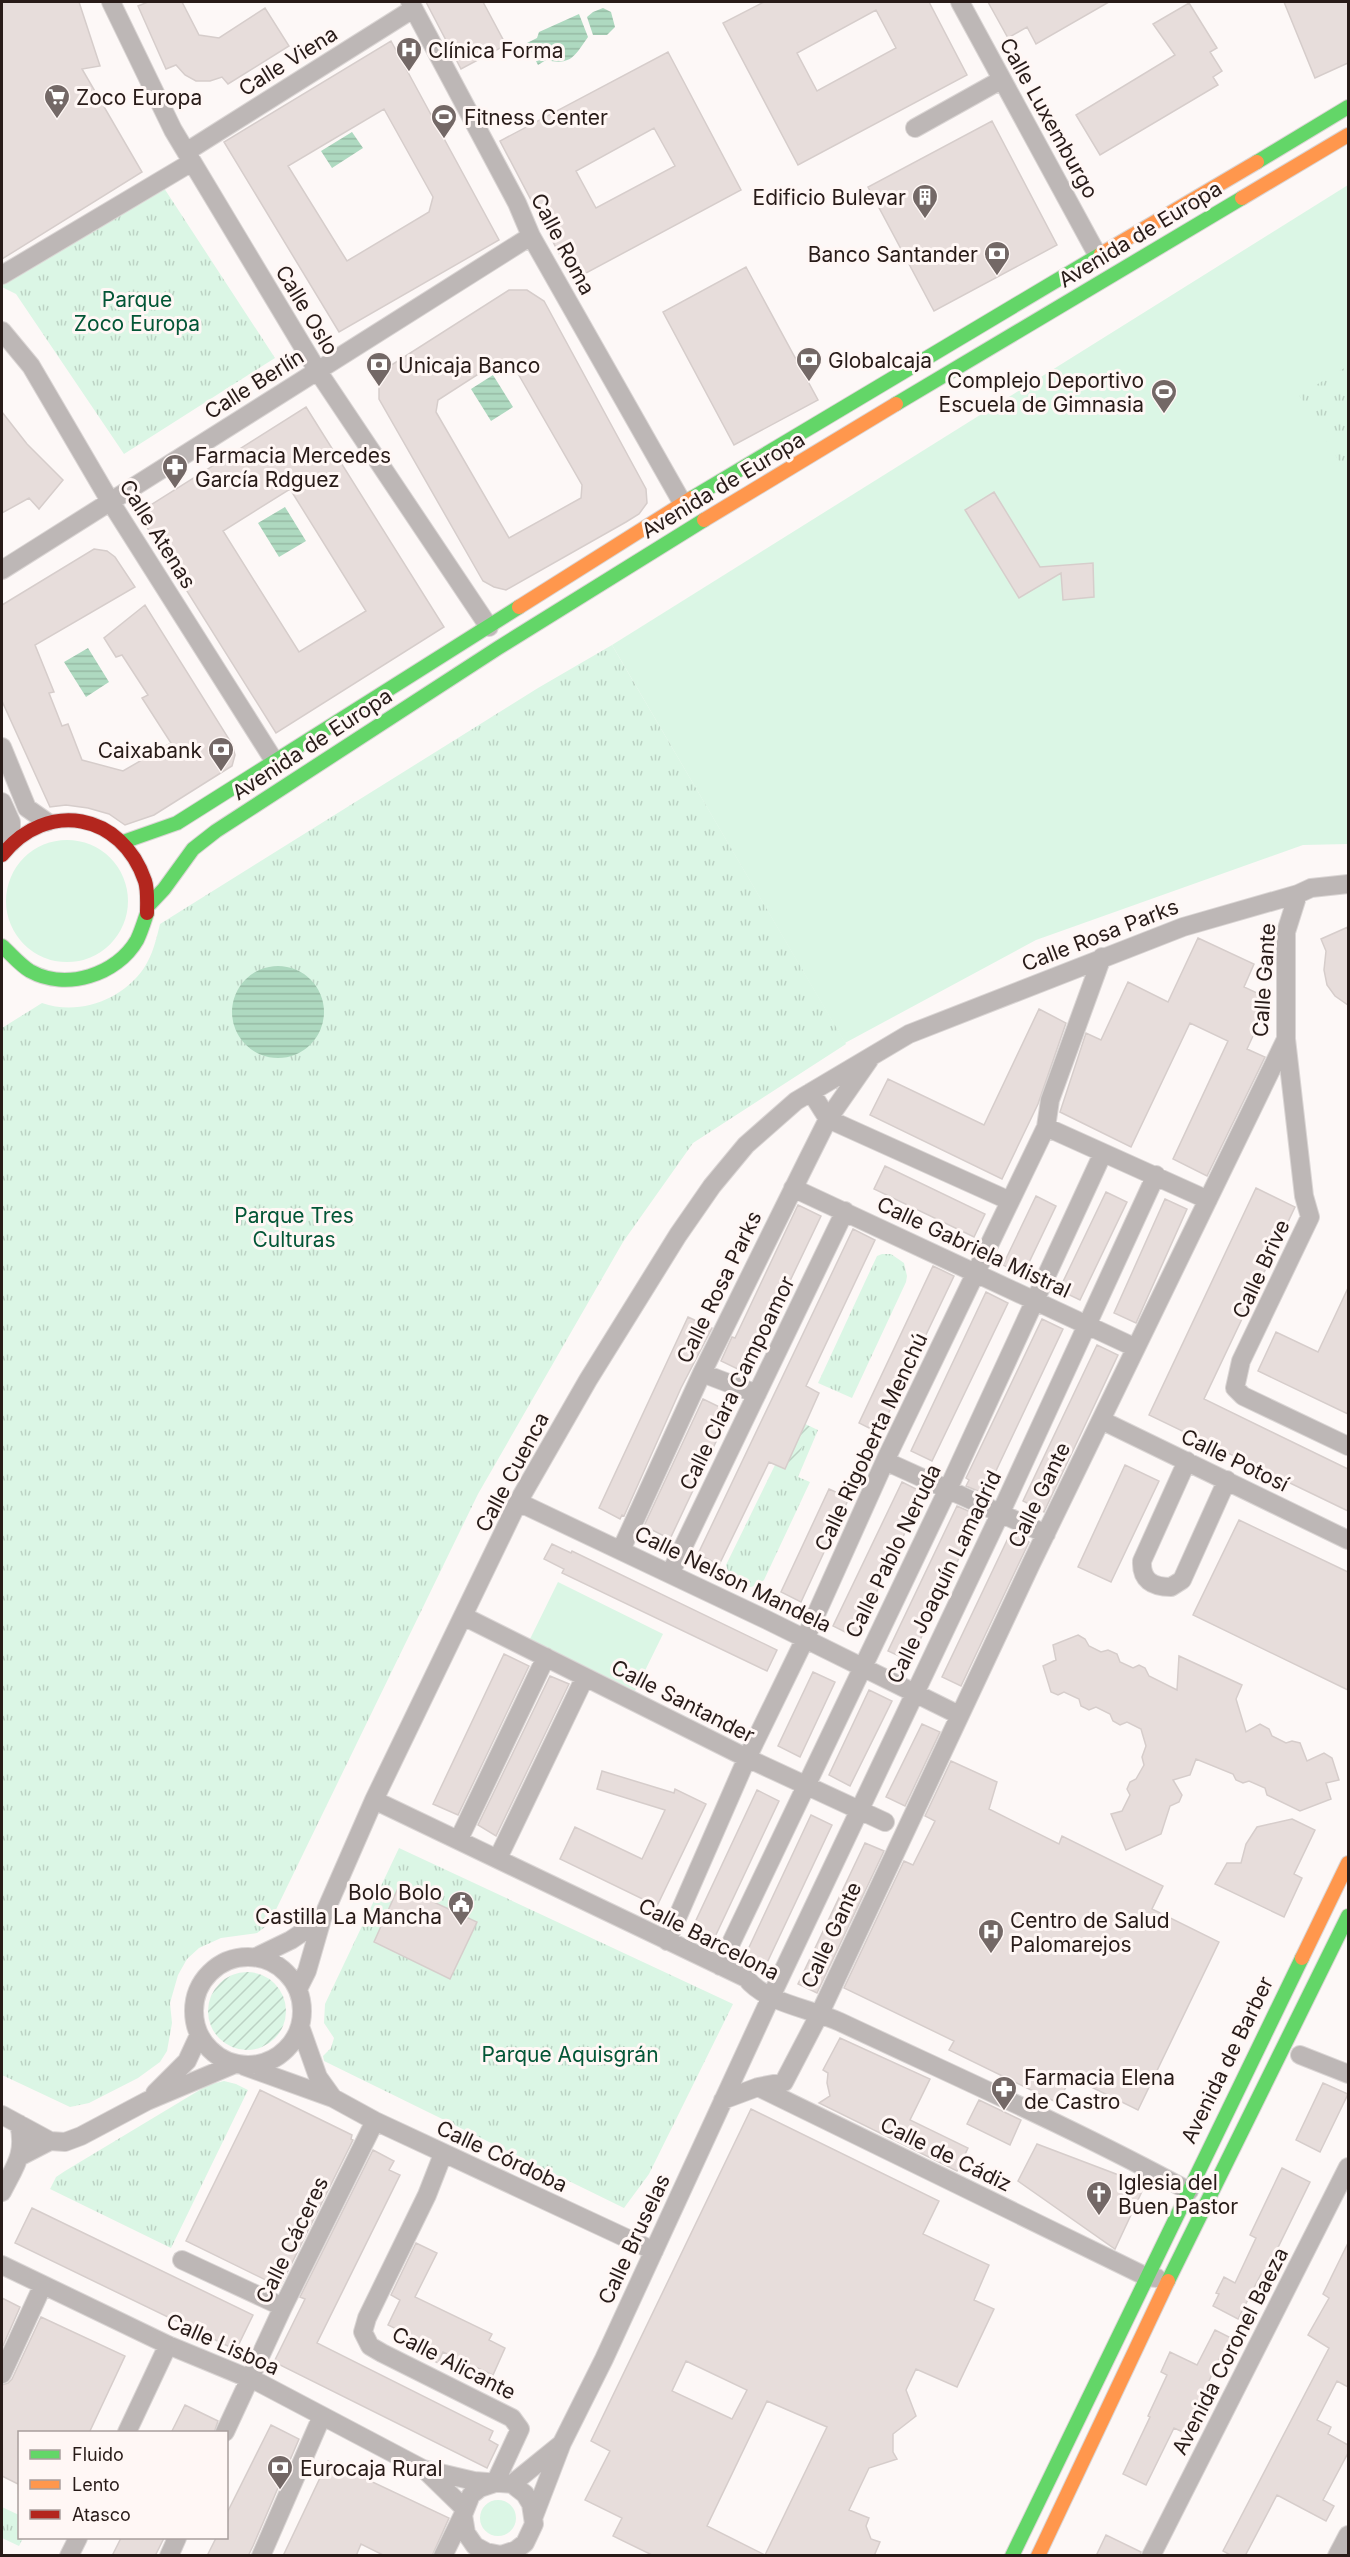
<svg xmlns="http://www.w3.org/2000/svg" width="1350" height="2557" viewBox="0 0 1350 2557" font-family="Inter,sans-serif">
<defs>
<pattern id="park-tufts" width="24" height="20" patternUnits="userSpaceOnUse" patternTransform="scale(1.5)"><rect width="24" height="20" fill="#dbf6e5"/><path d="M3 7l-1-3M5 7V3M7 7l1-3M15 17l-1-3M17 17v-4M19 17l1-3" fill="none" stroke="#bcd2c4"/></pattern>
<pattern id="garden-furrows" width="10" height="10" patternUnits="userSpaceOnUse" patternTransform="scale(1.5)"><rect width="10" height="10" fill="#dbf6e5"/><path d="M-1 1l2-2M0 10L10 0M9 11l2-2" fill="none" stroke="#bcd2c4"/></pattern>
<pattern id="water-rules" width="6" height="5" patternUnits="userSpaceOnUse" patternTransform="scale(1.5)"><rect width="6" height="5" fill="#aed9c0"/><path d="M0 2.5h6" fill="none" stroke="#96baa4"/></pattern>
</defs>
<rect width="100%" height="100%" fill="#fdf8f7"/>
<!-- grass -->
<path fill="#dbf6e5" d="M1348,185V844L1303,845L1036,940L845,1043L612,645Z
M6 901a61 61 0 1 1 122 0a61 61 0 1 1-122 0Z
M558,1582L663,1634L635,1691L530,1639Z
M480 2518a18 18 0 1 1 36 0a18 18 0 1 1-36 0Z"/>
<!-- park -->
<path fill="url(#park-tufts)" d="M162,185L275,358L124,454L16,294L2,287V282Z
M1348,366V465L1343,468L1299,395Z
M612,645L846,1044L693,1143L623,1242L478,1494L269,1924L257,1933L221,1938L199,1948L187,1959L178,1975L170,2003L172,2023L167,2051L160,2062L138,2078L89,2103L70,2107L2,2075V1028L42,1003C79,1016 122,1000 144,968C153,954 156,940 160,924L538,688Z
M882,1254H891L904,1263L907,1276L906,1282L852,1398L818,1383L877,1256Z
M805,1424L818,1430L798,1477L810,1482L764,1580C754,1589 743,1590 732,1583L726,1565L775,1465L785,1469Z
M399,1848L733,2004L649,2174L624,2208L324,2061L323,2056L331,2048L334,2038L324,2023L325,2004Z
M224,2081L236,2084L248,2090L171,2248L50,2189L56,2177L65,2171L208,2085Z
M2,2507L19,2515L20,2538H23L19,2546L2,2538Z"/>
<!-- garden -->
<path fill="url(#garden-furrows)" d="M805,1424L811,1427L791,1472L785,1470Z
M208 2011a39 39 0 1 1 78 0a39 39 0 1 1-78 0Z"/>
<!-- water -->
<path fill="url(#water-rules)" d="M603,8L611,12L615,27L607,35H593L587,17L593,12Z
M579,14L588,37C575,55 572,66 546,60L538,65L527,43L537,38L539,32Z
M352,132L363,148L332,168L321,151Z
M493,375L513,407L491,421L471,389Z
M285,507L306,541L279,557L258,523Z
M88,648L109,682L86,697L64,662Z
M232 1012a46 46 0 1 1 92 0a46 46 0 1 1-92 0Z"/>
<!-- building -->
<path fill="#e7dddb" stroke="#d6cdcb" stroke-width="1.5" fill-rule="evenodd" d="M2,2H79L100,66L82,69L142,172L2,259Z
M148,2H182L199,35L219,38L265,8L289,46L228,84L222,77L210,81H196L185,75L176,65L166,69L138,6Z
M426,2H483L506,45L461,69Z
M764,2H929L967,75L798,165L723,23ZM876,10L896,48L817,91L797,53Z
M988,2H1109L1036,44L1027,27L1008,38Z
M1284,2H1348V63L1315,78Z
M1189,3L1217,48L1210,52L1222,71L1213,77L1218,85L1100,155L1076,115L1175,55L1153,24Z
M391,41L499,240L339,332L224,142ZM384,109L433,197L429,212L347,261L288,166Z
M668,52L741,190L573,280L500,141ZM654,128L675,166L596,208L576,171Z
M992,121L1057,245L934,311L868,187Z
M746,267L818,400L734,445L663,312Z
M509,290H527L544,301L646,489L647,503L639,514L626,522L506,590L494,587L483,581L379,399V388L382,371ZM500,360L513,365L582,485L581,498L509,538L436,412L438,400Z
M306,407L444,627L276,733L138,513ZM290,489L366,611L299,652L223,531Z
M2,412L27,444L63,480L39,509L29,498L2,513Z
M994,492L1040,567L1093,563L1094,597L1063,600L1061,573L1019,598L965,510Z
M94,549L107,551L115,557L135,587L35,645L54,692L49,693L62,726L68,724L82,760L123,771L171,743L142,698L148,695L122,655L116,657L104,638L145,605L232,744L235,755L232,766L227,769L154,815L125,825L109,814L88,808L66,805L50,807L2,701V605Z
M1348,927V1005L1335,996L1327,985L1324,970L1326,951L1321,939Z
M1198,938L1254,964L1244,987L1270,999L1247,1049L1265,1057L1207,1176L1173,1159L1228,1041L1190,1023L1131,1147L1060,1112L1086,1033L1101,1040L1128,982L1168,1002Z
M1039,1009L1066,1023L1038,1104L1002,1179L870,1115L888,1079L984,1125Z
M885,1166L985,1214L974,1237L874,1189Z
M1256,1188L1295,1207L1204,1399L1348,1469V1511L1149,1415Z
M1106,1192L1127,1202L1080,1300L1059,1290Z
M1036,1196L1056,1206L1023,1275L1003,1265Z
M1165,1199L1187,1209L1136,1323L1114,1313Z
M798,1205L821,1216L746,1373L721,1361L732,1337L735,1338Z
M853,1229L875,1240L806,1386L819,1393L785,1469L769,1462L719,1565L698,1554Z
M933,1266L954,1276L879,1433L859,1423Z
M1348,1288V1414L1258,1371L1276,1332L1318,1352Z
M986,1292L1008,1303L932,1461L911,1451Z
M688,1317L712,1328L681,1388L624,1516L622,1515L620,1519L599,1508Z
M1042,1319L1063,1329L985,1494L966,1486L969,1480L966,1478Z
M1097,1345L1118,1355L1044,1512L1023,1501Z
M703,1399L730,1412L670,1539L644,1526Z
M1125,1465L1159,1481L1111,1582L1078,1567Z
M902,1482L924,1493L855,1637L833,1626Z
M829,1489L849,1498L801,1602L781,1592Z
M957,1506L975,1514L974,1516L978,1518L910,1661L888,1651Z
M1239,1520L1348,1572V1690L1193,1615Z
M1011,1532L1029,1542L961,1686L942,1677Z
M552,1544L571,1553L572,1551L777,1650L767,1671L562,1573L564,1569L544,1559Z
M1078,1635L1085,1639L1089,1646L1101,1652L1108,1650L1117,1654L1120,1662L1133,1668L1139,1665L1145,1668L1149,1676L1177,1690L1179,1656L1242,1685L1236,1699L1246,1732L1260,1724L1269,1729L1272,1736L1286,1743L1292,1741L1300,1743L1307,1761L1324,1753L1332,1758L1339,1780L1326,1783L1331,1799L1300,1811L1267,1795L1265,1788L1249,1781L1243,1783L1236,1780L1233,1774L1196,1759L1190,1775L1173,1780L1182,1795L1179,1802L1170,1806L1161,1834L1126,1850L1111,1814L1122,1811L1130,1795L1127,1789L1130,1782L1136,1779L1144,1765L1142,1757L1146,1746L1141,1729L1127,1722L1120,1725L1113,1721L1110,1714L1096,1707L1089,1710L1081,1706L1079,1699L1064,1692L1058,1695L1051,1692L1043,1666L1056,1660L1053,1645Z
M504,1654L529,1666L458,1815L433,1804Z
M813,1672L835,1682L800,1757L778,1746Z
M550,1676L569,1684L496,1836L478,1825Z
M869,1690L892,1701L850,1786L829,1775Z
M922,1724L940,1732L905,1806L886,1797Z
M951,1761L997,1782L989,1809L1059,1844L1062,1836L1163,1886L1152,1909L1219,1942L1138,2110L1071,2077L1058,2103L949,2050L954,2041L844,1988L904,1861L913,1865L935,1821L925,1816Z
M602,1771L674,1793L675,1789L706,1804L657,1906L560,1859L575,1827L642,1859L665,1810L597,1789Z
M757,1790L779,1801L713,1941L691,1931Z
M811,1815L832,1825L765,1967L744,1958Z
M1292,1819L1315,1830L1294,1874L1302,1878L1284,1917L1215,1884L1227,1863H1241L1246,1844L1257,1827Z
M865,1843L884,1851L817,1993L798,1984Z
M399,1886L477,1922L450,1979L374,1942Z
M840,2038L930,2079L910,2120L968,2148L957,2171L819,2103L830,2096L827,2083L828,2073L823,2070Z
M1323,2083L1348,2094L1320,2152L1296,2140Z
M260,2090L352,2135L351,2139L353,2140L280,2287L186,2241Z
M979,2100L1021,2120L1010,2145L967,2124Z
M751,2109L939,2201L923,2234L989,2265L974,2300L994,2309L957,2387L916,2369L906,2390L916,2416L893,2434V2452L897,2459L869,2468L849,2510L869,2518L866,2526L871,2539L880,2542L874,2556H654L613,2536L622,2518L585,2500L610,2451L591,2441ZM686,2361L747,2390L732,2419L672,2391ZM767,2401L827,2427L765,2555L707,2526Z
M1037,2144L1145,2185L1115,2249L1018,2181Z
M373,2150L394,2161L389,2170L400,2175L317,2343L493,2431L489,2440L498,2445L487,2468L274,2362L305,2299L300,2297Z
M1282,2168L1310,2182L1264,2276L1261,2274L1238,2319L1213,2306L1219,2294L1216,2293L1224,2277L1235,2283L1256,2238L1250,2235Z
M32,2208L253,2315L236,2350L15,2243Z
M416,2243L437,2253L415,2297L492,2334L489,2340L505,2348L493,2375L443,2352L438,2363L416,2352L421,2341L388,2325L400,2300L391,2295Z
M1348,2243V2387L1337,2381L1317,2420L1331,2427L1328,2434L1348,2445V2453L1323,2500L1334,2506L1326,2521L1277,2495L1245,2556H1232L1223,2551L1329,2348L1308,2335L1329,2298L1323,2294Z
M2,2298L20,2307L2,2348Z
M41,2317L125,2356L89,2433H20V2485L2,2476V2385L8,2383L12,2379Z
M1215,2330L1233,2339L1223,2358L1220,2357L1185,2433L1174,2428L1146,2485L1123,2474L1150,2417L1148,2416L1167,2375L1161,2372L1170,2352L1197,2365Z
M185,2405L218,2421L214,2433H171Z
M271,2425L299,2439L253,2546L248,2556H207L216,2538H226V2515Z
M328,2461L449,2518L432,2556H385L361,2544L356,2556H283Z
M1106,2535L1141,2552L1140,2556H1096Z
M121,2538H164L155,2556H112Z"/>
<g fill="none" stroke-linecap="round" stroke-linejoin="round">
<defs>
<path id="street" d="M111,2L173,130L317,370L489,627
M410,2L517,203L531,236L683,504
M960,2L1098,256
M915,128L1001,80
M186,152L413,9
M2,275L192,162
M2,331L31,366L110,501L275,762
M2,570L531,236
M2,747L27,808L47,822
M2,802L11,822V843
M1286,1039L1304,1196L1310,1217L1241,1361L1235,1388L1243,1396L1348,1446
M811,1092L828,1119L1010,1201
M1046,1127L1208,1200
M793,1188L1136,1348
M702,1373L757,1394
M1101,1420L1348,1540
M885,1461L1046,1534
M1187,1461L1142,1561C1141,1580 1152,1587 1171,1587L1182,1580L1227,1480
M518,1502L767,1620L959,1715
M621,1550L702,1373L806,1163L828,1119L869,1060
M670,1574L845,1211
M463,1616L747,1758L885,1822
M374,1800L746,1978C767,2004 810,2008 840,2022C957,2077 1075,2129 1189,2191
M459,1839L546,1657
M498,1858L585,1677
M667,1941L747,1758L805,1639L885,1461L1046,1127L1050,1100L1102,957
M194 2011a54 54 0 1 1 108 0a54 54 0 1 1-108 0Z
M256,1957L291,1940L322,1919
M720,1966L948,1489L1103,1153
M298,1989L307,1971L322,1919L374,1800L518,1502L588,1380L678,1235L712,1186L746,1145L796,1101L909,1034L1183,927L1298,894L1311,888L1348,884
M301,2029L318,2077L333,2098
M1300,2055L1348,2074
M244,2066L333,2098L375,2121L654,2251
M758,2087L1147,2277L1157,2278
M155,2093L187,2061L199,2035
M723,2100L758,2087L784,2082L820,2013L1031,1564L1286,1039V932L1298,894
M2,2115L50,2141
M443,2154L427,2195L367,2318L363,2332L370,2346L382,2353L512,2418L520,2429L495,2483
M19,2157L50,2141L65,2142L81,2136L147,2101L235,2064
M2,2192C15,2166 26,2154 19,2124
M182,2260L283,2307
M2,2265L168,2345L260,2383L423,2469L474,2481L512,2484L525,2494L531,2504L534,2524L525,2543L516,2550L501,2555L486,2552L475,2546L466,2533L463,2515L471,2495L480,2488L495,2483
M2,2374L43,2285
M127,2432L168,2345
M225,2432L283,2307L375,2121
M425,2470L464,2508
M512,2484L560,2445
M534,2516L562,2443L604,2359L776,1986L1001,1512L1156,1175
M69,2556L78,2538
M169,2556L177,2538
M261,2556L322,2416
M443,2556L463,2515
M1151,2556L1348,2167
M1337,2556L1348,2535"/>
<path id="fast" d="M1257,162L1348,107
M896,404L1242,198
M692,498L1101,254
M123,842L177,823L519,607
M148,906L164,889L193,849L216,831L498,648L704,520
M2,946C11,954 20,965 30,971C66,991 117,975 137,940C141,932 144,922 147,913
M1168,2281L1348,1916
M1012,2556L1302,1958"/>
<path id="slow" d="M1242,198L1348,135
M1101,254L1257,162
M704,520L896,404
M519,607L692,498
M1302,1958L1348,1863
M1038,2556L1168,2281"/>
<path id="jam" d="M2,855C47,799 122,813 145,881C148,890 147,904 147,913"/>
</defs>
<!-- street casing -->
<use href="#street" stroke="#dad5d4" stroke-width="20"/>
<!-- fast casing -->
<use href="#fast" stroke="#dad5d4" stroke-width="16"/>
<!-- slow casing -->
<use href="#slow" stroke="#dad5d4" stroke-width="16"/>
<!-- jam casing -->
<use href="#jam" stroke="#dad5d4" stroke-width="16"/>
<!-- street -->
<use href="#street" stroke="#bdb7b6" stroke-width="18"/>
<!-- fast -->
<use href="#fast" stroke="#63d668" stroke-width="14"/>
<!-- slow -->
<use href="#slow" stroke="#ff974d" stroke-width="14"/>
<!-- jam -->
<use href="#jam" stroke="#b3261e" stroke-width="14"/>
</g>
<!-- icons -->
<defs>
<symbol id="hospital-pin" viewBox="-11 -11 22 30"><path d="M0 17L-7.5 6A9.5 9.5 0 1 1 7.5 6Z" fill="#736866" stroke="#fff7f5"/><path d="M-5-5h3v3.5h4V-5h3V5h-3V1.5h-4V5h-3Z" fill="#fff"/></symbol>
<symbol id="supermarket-pin" viewBox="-11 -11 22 30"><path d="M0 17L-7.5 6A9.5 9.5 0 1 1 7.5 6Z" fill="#736866" stroke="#fff7f5"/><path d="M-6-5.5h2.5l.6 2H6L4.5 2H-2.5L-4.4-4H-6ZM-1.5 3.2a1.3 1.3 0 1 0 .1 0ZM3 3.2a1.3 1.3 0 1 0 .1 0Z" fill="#fff"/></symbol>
<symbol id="stadium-pin" viewBox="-11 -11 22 30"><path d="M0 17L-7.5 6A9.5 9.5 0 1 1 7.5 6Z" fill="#736866" stroke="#fff7f5"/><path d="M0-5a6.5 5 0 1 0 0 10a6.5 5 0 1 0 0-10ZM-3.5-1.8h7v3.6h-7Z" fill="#fff"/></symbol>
<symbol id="building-pin" viewBox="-11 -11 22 30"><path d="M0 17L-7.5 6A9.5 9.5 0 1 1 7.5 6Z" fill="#736866" stroke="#fff7f5"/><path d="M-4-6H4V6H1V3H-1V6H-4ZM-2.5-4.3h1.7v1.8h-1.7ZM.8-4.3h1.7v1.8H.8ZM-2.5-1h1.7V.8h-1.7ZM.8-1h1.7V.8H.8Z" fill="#fff"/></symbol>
<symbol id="bank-pin" viewBox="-11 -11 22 30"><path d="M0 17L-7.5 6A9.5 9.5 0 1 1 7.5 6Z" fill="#736866" stroke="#fff7f5"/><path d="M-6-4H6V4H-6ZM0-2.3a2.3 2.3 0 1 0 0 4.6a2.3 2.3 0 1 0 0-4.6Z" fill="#fff"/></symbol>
<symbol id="pharmacy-pin" viewBox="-11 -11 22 30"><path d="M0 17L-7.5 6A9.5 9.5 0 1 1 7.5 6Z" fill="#736866" stroke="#fff7f5"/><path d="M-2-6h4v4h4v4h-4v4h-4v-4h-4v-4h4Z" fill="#fff"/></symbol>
<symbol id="civic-pin" viewBox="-11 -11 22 30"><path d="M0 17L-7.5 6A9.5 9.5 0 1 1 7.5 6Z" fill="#736866" stroke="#fff7f5"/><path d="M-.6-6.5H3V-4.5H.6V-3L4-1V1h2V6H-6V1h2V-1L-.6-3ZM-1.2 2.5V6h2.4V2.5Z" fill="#fff"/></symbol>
<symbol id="church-pin" viewBox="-11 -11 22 30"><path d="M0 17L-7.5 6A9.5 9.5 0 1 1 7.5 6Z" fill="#736866" stroke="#fff7f5"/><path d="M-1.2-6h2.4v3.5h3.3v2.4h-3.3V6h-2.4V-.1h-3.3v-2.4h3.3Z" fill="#fff"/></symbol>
</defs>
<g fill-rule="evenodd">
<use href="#hospital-pin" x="394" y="35" width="30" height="40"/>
<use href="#supermarket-pin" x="42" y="82" width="30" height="40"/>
<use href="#stadium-pin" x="429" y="102" width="30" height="40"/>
<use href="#building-pin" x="910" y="182" width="30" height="40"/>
<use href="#bank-pin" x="982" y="239" width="30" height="40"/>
<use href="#bank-pin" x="794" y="345" width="30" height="40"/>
<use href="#bank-pin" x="364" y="350" width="30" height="40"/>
<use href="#stadium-pin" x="1149" y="377" width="30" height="40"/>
<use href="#pharmacy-pin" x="160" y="452" width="30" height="40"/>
<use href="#bank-pin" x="206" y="735" width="30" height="40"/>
<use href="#civic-pin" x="446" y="1889" width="30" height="40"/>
<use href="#hospital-pin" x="976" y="1917" width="30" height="40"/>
<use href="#pharmacy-pin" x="989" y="2074" width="30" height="40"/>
<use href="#church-pin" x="1084" y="2179" width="30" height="40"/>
<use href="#bank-pin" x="265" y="2453" width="30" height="40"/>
</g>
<g text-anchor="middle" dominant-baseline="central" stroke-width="6" stroke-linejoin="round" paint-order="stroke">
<!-- poi labels -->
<g font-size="21" fill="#281b18" stroke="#fff7f5" text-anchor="start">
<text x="428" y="50">Clínica Forma</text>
<text x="76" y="97">Zoco Europa</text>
<text x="464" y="117">Fitness Center</text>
<text x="906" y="197" text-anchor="end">Edificio Bulevar</text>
<text x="978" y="254" text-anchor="end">Banco Santander</text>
<text x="828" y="360">Globalcaja</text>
<text x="398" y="365">Unicaja Banco</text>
<text x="1144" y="380" text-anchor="end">Complejo Deportivo<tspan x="1144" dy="24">Escuela de Gimnasia</tspan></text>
<text x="195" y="455">Farmacia Mercedes<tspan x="195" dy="24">García Rdguez</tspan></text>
<text x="202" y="750" text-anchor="end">Caixabank</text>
<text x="442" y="1892" text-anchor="end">Bolo Bolo<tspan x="442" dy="24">Castilla La Mancha</tspan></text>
<text x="1010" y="1920">Centro de Salud<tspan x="1010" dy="24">Palomarejos</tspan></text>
<text x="1024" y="2077">Farmacia Elena<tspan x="1024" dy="24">de Castro</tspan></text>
<text x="1118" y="2182">Iglesia del<tspan x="1118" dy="24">Buen Pastor</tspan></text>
<text x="300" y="2468">Eurocaja Rural</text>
</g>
<!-- street labels -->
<g font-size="21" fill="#281b18" stroke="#fff7f5">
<text transform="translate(288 61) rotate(-32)">Calle Viena</text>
<text transform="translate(1049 118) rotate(61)">Calle Luxemburgo</text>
<text transform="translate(1140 234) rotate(-31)">Avenida de Europa</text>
<text transform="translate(563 244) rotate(62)">Calle Roma</text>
<text transform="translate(307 310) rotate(59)">Calle Oslo</text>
<text transform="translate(254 384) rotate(-32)">Calle Berlín</text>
<text transform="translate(723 485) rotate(-31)">Avenida de Europa</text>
<text transform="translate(158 534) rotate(58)">Calle Atenas</text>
<text transform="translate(312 744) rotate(-33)">Avenida de Europa</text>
<text transform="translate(1100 935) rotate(-21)">Calle Rosa Parks</text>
<text transform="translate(1264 980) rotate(-86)">Calle Gante</text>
<text transform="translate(974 1247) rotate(25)">Calle Gabriela Mistral</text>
<text transform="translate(1261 1269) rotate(-65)">Calle Brive</text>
<text transform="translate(719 1287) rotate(-64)">Calle Rosa Parks</text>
<text transform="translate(737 1383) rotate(-64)">Calle Clara Campoamor</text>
<text transform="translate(871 1442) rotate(-65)">Calle Rigoberta Menchú</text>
<text transform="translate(1235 1460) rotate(26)">Calle Potosí</text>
<text transform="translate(512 1472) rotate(-62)">Calle Cuenca</text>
<text transform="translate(1039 1495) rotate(-64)">Calle Gante</text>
<text transform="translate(893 1551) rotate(-64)">Calle Pablo Neruda</text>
<text transform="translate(944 1577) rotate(-64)">Calle Joaquín Lamadrid</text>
<text transform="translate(733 1579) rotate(26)">Calle Nelson Mandela</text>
<text transform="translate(683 1701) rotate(27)">Calle Santander</text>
<text transform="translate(831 1935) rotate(-65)">Calle Gante</text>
<text transform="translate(709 1939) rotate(27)">Calle Barcelona</text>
<text transform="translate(1227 2060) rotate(-64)">Avenida de Barber</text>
<text transform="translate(946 2154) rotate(26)">Calle de Cádiz</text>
<text transform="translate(502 2156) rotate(25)">Calle Córdoba</text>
<text transform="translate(634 2239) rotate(-65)">Calle Bruselas</text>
<text transform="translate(292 2240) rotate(-64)">Calle Cáceres</text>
<text transform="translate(223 2344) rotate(24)">Calle Lisboa</text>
<text transform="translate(1230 2351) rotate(-63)">Avenida Coronel Baeza</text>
<text transform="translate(454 2363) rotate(27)">Calle Alicante</text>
</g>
<!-- park labels -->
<g font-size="21" fill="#035636" stroke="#fff7f5">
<text x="137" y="299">Parque<tspan x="137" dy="24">Zoco Europa</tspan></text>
<text x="294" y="1215">Parque Tres<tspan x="294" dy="24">Culturas</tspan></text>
<text x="570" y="2054">Parque Aquisgrán</text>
</g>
</g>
<!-- border -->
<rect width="1350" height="2557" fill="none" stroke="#281b18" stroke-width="6"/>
<!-- legend -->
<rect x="18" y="2431" width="210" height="108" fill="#fff7f5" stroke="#a99f9d" stroke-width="1.5"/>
<rect x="30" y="2450" width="30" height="9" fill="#63d668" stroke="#a99f9d" stroke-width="1.5"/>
<text x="72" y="2461" font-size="18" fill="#281b18">Fluido</text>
<rect x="30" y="2480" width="30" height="9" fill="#ff974d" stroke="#a99f9d" stroke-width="1.5"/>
<text x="72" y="2491" font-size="18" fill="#281b18">Lento</text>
<rect x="30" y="2510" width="30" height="9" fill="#b3261e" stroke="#a99f9d" stroke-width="1.5"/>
<text x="72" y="2521" font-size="18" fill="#281b18">Atasco</text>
</svg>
